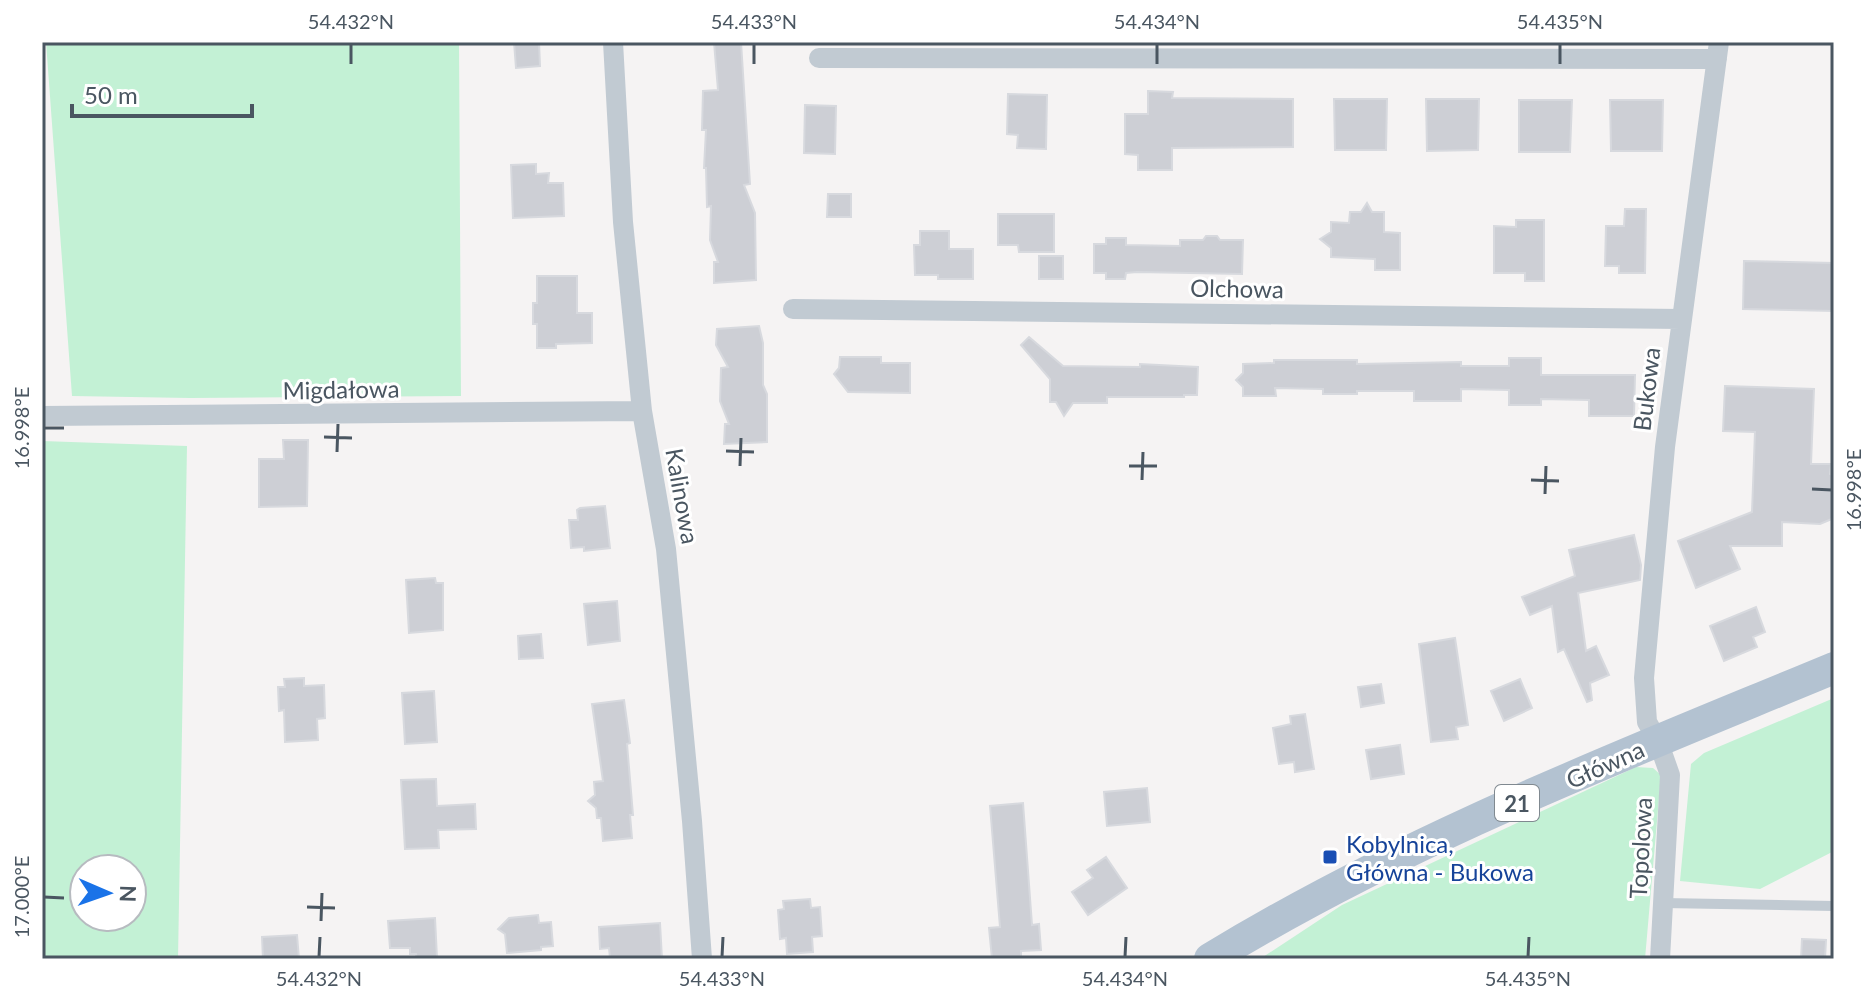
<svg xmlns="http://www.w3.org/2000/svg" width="1876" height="1001" viewBox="0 0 1876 1001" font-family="Lato,sans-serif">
<rect width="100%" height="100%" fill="#f5f3f3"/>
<!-- green -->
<path fill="#c3f1d5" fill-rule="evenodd" d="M46,42H459L461,396L190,398L72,396Z
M42,441L187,446L178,959H42ZM132,869V917H84V869Z
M1834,698V851L1760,889L1680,881L1691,764L1704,753Z
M1636,767L1653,768L1661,775L1645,959H1260L1342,905Z"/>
<!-- building -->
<path fill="#cdcfd5" stroke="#d7d9de" stroke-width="2" d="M514,42H539L540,66L516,68Z
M714,42H741L750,184L744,185L755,213L756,280L714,283V262H718L710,240L711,206L707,207L706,168H704L706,130H702L703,91L718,90Z
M1148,91L1173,92L1172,98L1293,99V147L1172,148V170H1138V155L1125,154V114H1148Z
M1008,94L1047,95L1046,149L1017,148L1018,135L1007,134Z
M1334,99H1387L1386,150H1335Z
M1426,99H1479L1478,150L1427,151Z
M1519,100H1572L1570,152H1519Z
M1610,100H1663L1662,151H1611Z
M805,105L836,106L835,154L804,153Z
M536,164V174L549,173L548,183H563L564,216L513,218L511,165Z
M828,194H851V217H827Z
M1367,203L1372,212H1384V232L1400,233V270H1375V259L1331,257V248L1320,239L1331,232V222L1349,223L1350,212H1361Z
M1625,209H1646L1645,273H1619V266H1605L1606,226H1624Z
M998,214H1054V252H1019L1018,245H998Z
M1516,220H1544V281H1525V273H1494V226L1516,227Z
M920,231H949V249H973V279H938V275H915L914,245H920Z
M1206,236H1217L1220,240H1243L1242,274L1137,272L1126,273L1125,279H1106V273H1094V244H1106V238H1126V245L1180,246V240H1203Z
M1039,256H1063V279H1039Z
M1744,261L1834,263V311L1743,309Z
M537,276H577V313H592V343L556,344V348H537V324H533V303H537Z
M759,326L763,343V385L767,394V442L724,444L725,424H729L720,401L721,368L728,367L716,345L717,329Z
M1029,337L1063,366L1140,367V364L1198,367L1197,395H1184V397H1107V403H1073L1064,416L1056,402H1050V379L1021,345Z
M840,357H881V363H910V393L848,392L834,374L839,368Z
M1509,358H1541V375H1635L1634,416H1589V400L1541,399V405H1509V390L1461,389V401H1414V391H1357V394H1323V389L1275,388L1276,396H1243V387L1236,380L1243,373V364L1274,363V360H1357V364L1461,362V366H1509Z
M1725,386L1814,389L1811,464H1831L1830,474L1834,475V518L1820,524L1782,522V546H1730L1740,569L1696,588L1678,541L1752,512L1755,432L1723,431Z
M283,440H308L307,506L259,507V459H284Z
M605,506L610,548L584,551V547L571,548L569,520H578L577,510L580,508Z
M1634,535L1641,565L1640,580L1578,593L1586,651L1596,646L1609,675L1590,683L1592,700L1587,702L1564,649L1558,652L1552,606L1530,615L1522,597L1575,576L1569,550Z
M435,578L436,583H443V630L409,633L406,580Z
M617,601L620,641L588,645L584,604Z
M1756,607L1765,632L1753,637L1757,647L1724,661L1710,626Z
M541,634L543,658L519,659L518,636Z
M1455,638L1468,725L1456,727L1458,739L1431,742L1419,644Z
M304,678V686L324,685L325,718L317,719L318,740L285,742L284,710L279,711L278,687H285L284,679Z
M1520,679L1532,708L1504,721L1491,691Z
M1381,684L1384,703L1361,707L1358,687Z
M434,691L437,742L405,744L402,693Z
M624,700L630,743L627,744L633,815H630L632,838L603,841L601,818H597L596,808L588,801L595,795L594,782L603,781L592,704Z
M1305,714L1314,769L1295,772L1294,762L1279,764L1273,728L1291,724L1290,716Z
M1400,745L1404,774L1371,779L1366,750Z
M436,779L437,806L475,804L476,829L438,830L439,848L405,849L401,780Z
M1147,788L1150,822L1107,826L1104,792Z
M1023,803L1032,925L1039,924L1041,950L1021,951V959H992L989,928L1000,927L990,806Z
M1106,857L1127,888L1088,915L1072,892L1093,878L1087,870Z
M810,899L811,908L820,907L822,936L812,937L813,952L787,954L786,938L780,939L778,910L784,909L783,901Z
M538,915L539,923L551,922L553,946L541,947V950L507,953L505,934L498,929L509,918Z
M435,918L437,958L417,959L416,954H410V948H390L388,921Z
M660,923L662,959L610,958L609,948L600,949L599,927Z
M297,935L299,959H263L262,937Z
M1802,939L1826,940L1825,959H1801Z"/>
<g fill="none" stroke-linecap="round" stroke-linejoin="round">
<!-- lane -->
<path stroke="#c1cad2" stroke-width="10" d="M1663,903L1834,906"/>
<!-- street -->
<path stroke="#c1cad2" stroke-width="20" d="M613,42L623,222L642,411L666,549L692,821L702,959
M819,58L1717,59
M793,309L1681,319
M42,416L642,411
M1660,959L1670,775L1658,741L1647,722L1644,678L1665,447L1719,42"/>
<!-- primary -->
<path stroke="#b3c2d1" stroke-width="32" d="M1210,959C1406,839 1622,756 1834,668"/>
</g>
<!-- ticks -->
<path fill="none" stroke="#4a5661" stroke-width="3" d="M351,64V44M754,64V44M1157,64V44M1560,64V44M44,428H64M324,437L352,438M726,451L754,452M337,452L338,424M740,466L741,438M1129,466H1157M1142,480L1143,452M1531,480L1559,481M1812,489L1832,490M1545,494L1546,466M44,897L64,898M307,907L335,908M321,921L322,893M319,957L320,937M722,957L723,937M1125,957L1126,937M1528,957L1529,937"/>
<!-- markers -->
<rect fill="#1a4fb4" stroke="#fff" stroke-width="3" x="1322" y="849" width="16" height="16" rx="4"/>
<g text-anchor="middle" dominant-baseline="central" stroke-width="6" stroke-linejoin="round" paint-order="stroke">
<!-- shield labels -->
<rect fill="#fff" stroke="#808990" stroke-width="2" x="1495" y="785" width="44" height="36" rx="6"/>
<g font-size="22" font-weight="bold" fill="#4a5661">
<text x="1517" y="803">21</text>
</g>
<!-- street labels -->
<g font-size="24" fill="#4a5661" stroke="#fff">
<text transform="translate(1237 288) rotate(1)">Olchowa</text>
<text transform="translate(341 389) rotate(-1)">Migdałowa</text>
<text transform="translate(1646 389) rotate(-83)">Bukowa</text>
<text transform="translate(683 496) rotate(80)">Kalinowa</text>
<text transform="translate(1605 764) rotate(-24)">Główna</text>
<text transform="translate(1640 848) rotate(-87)">Topolowa</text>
</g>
<!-- transit labels -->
<g font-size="24" fill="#164399" stroke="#fff" text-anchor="start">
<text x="1346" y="843">Kobylnica,<tspan x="1346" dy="28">Główna - Bukowa</tspan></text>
</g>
</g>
<!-- border -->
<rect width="1876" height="1001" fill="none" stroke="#ffffff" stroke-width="88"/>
<!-- north arrow -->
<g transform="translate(108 893) rotate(92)"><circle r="38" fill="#ffffff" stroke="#b7bbc0" stroke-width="2"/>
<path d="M0-6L14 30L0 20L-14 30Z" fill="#1a73e8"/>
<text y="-12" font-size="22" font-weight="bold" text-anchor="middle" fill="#4a5661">N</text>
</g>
<!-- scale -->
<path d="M72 104v12h180v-12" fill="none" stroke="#4a5661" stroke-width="4"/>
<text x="84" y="104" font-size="24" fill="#4a5661" stroke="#ffffff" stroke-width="6" paint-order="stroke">50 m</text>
<rect x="44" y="44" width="1788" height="913" fill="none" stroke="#4a5661" stroke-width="3"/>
<g font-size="20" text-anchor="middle" fill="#4a5661">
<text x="351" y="29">54.432°N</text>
<text x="754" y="29">54.433°N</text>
<text x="1157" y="29">54.434°N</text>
<text x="1560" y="29">54.435°N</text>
<text transform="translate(22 428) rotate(-90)" y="7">16.998°E</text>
<text transform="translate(1854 490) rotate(-90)" y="7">16.998°E</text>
<text transform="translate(22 897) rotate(-90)" y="7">17.000°E</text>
<text x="319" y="986">54.432°N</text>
<text x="722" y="986">54.433°N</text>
<text x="1125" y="986">54.434°N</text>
<text x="1528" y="986">54.435°N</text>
</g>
</svg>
